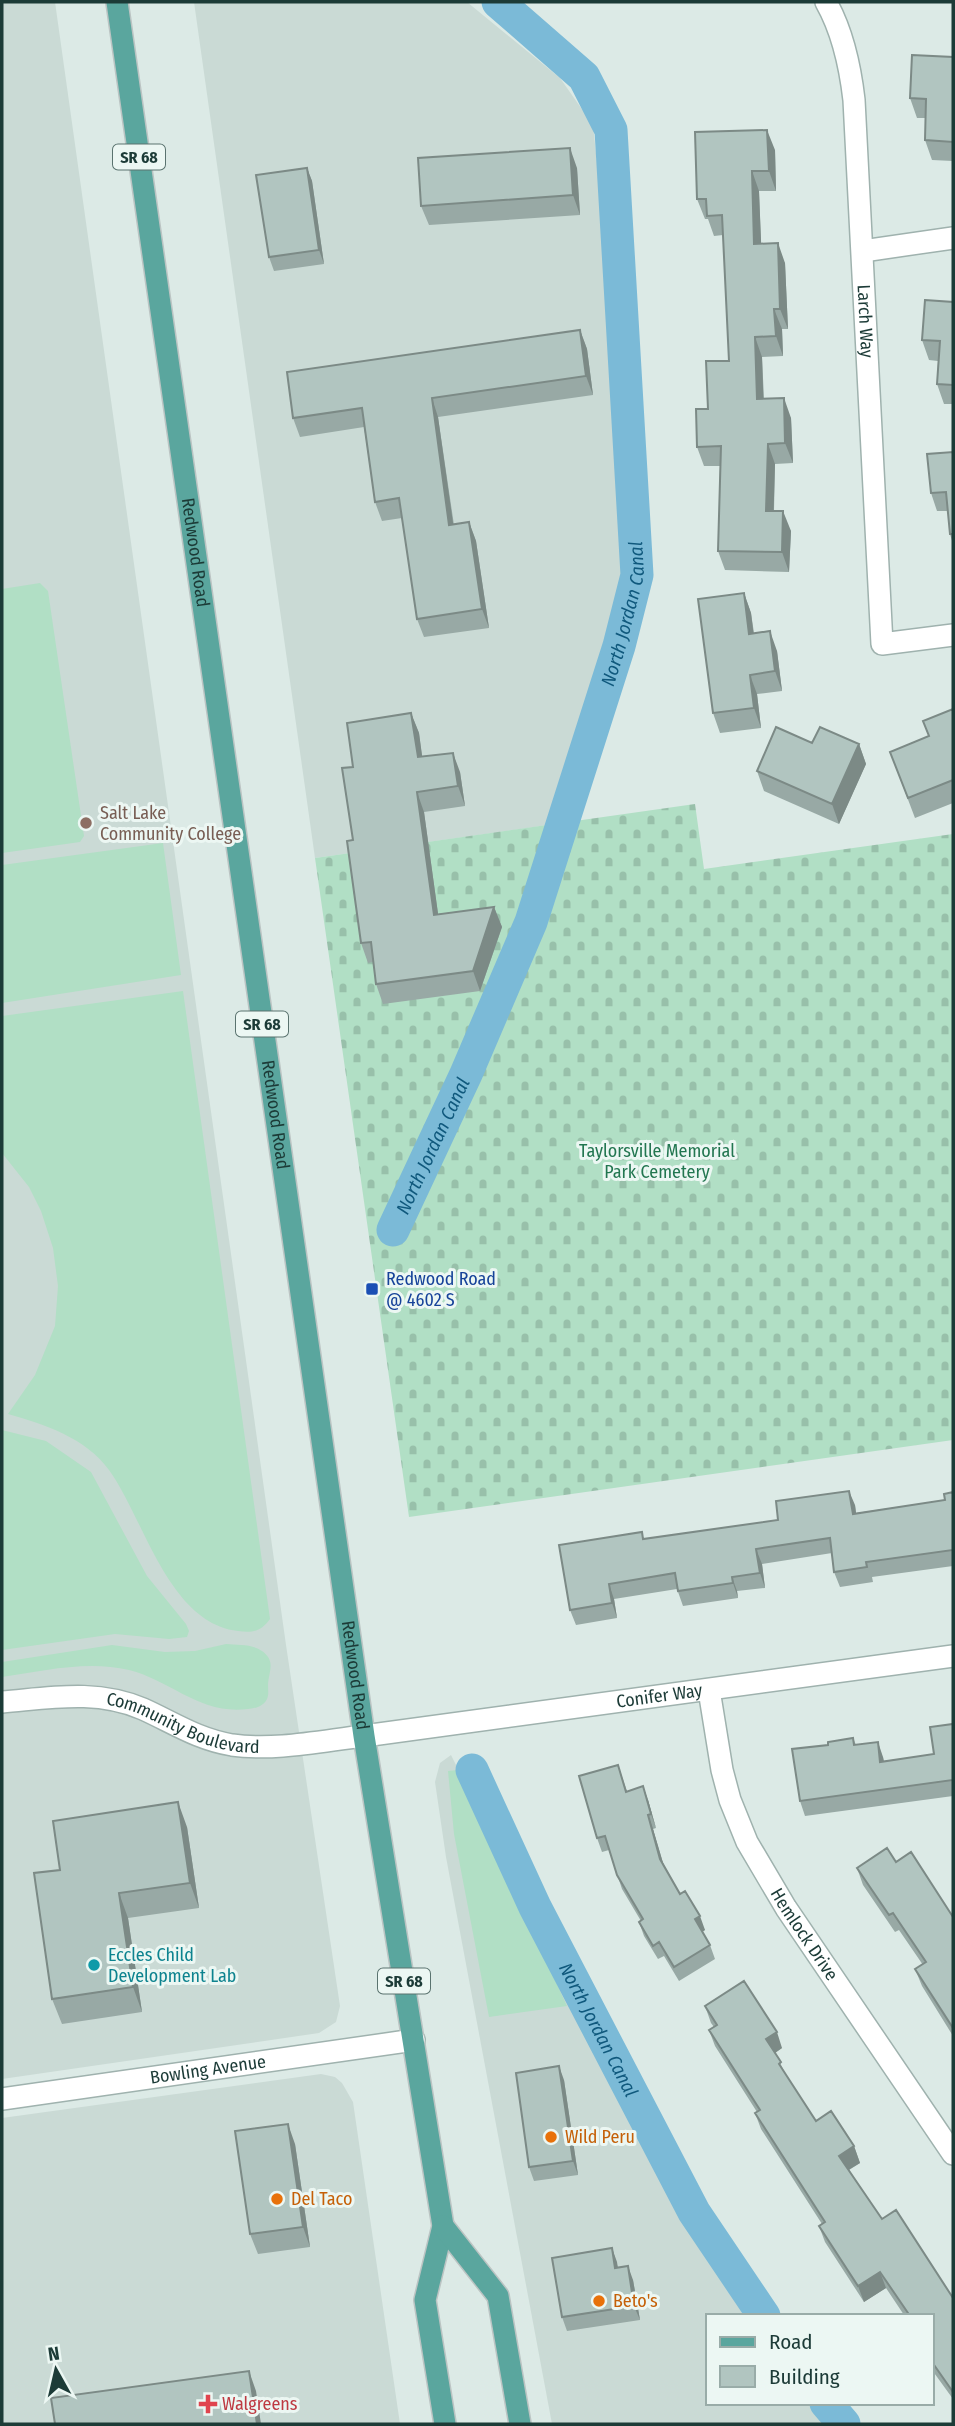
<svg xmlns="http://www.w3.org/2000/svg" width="955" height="2426" viewBox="0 0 955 2426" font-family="'Fira Sans Condensed',sans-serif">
<defs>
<pattern id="cemetery-stones" width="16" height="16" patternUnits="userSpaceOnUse" patternTransform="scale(1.75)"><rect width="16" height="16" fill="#b1dfc5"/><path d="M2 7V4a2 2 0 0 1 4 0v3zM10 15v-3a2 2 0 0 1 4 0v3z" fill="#98c0aa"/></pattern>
</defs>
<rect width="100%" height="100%" fill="#dceae6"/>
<!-- built -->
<path fill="#cadad5" d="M2,2H55L286,1645L340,2006L336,2022L319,2033L2,2079Z
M194,2H467L560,78L593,125L600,192L624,587L548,825L315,858Z
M451,1755L682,2216L750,2316H708V2403H811L828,2424H552L446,1857L435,1782L440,1763Z
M321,2074L335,2077L342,2083L353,2102L400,2424H2V2118Z"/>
<!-- grass -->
<path fill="#b1dfc5" d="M40,583L48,591L84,836L80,842L2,853V589Z
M163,843L181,975L2,1003V865Z
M183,991L270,1619C261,1631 254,1633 238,1631C168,1623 144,1518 109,1470C86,1438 44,1424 8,1414L35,1375L55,1326L58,1286L53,1248L41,1211L29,1187L2,1153V1016Z
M2,1430L46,1441L91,1472L147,1576L186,1624L189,1631L187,1637L169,1639L115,1634L2,1650Z
M226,1644C238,1645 252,1644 262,1651C276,1661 269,1671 268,1684C268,1691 270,1699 263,1704C260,1707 252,1709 248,1709C200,1715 172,1681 129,1670C87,1660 43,1671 2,1677V1662L112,1645L165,1652L195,1651Z
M458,1770L567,2006L489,2017L454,1834L448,1771Z"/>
<!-- cemetery -->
<path fill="url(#cemetery-stones)" d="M695,804L704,869L953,834V1440L409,1517L315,858Z"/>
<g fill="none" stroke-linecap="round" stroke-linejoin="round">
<!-- canal -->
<g stroke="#7bbad7" stroke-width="33">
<path id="s1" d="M393,1230L466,1074L531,922L619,646L637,575L611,130L584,77L498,2"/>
<path id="s2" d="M472,1770L535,1907L694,2212L764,2316"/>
<path d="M826,2403L844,2424"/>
</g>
<defs>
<g id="minor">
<path id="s3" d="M826,2C843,32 850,65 854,100L882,644L953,635"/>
<path d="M863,251L953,238"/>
<path id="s4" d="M709,1690L722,1770L730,1800L747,1842L786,1908L953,2154"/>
<path id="s5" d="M364,1736L953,1656"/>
<path id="s6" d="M2,2099L414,2040"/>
</g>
<g id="tertiary">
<path id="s7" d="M2,1702C51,1698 96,1689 143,1709C174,1723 197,1739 232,1745C275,1751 321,1741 364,1736"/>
</g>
<g id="primary">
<path id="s8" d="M117,2L364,1736L443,2226L425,2300L445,2424"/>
<path d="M443,2226L498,2296L520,2424"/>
</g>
</defs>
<!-- minor casing -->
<use href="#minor" stroke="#9fb2ae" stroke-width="24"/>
<!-- tertiary casing -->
<use href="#tertiary" stroke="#9fb2ae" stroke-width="24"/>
<!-- primary casing -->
<use href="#primary" stroke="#bbc4c3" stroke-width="24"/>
<!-- minor -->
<use href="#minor" stroke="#fff" stroke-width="21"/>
<!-- tertiary -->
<use href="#tertiary" stroke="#fff" stroke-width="21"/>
<!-- primary -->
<use href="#primary" stroke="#5aa69e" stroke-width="21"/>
</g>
<!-- wall -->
<path fill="#98a9a5" d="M953,57V161L932,160L925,140L926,118H917L910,98Z
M775,150L776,191H759L761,244L785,263L788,329H782L783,356L762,357L764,399L791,418L793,463L775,464L774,511L791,531L789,572L725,570L718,551L720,466H704L697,447L729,361L723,235L714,236L708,219H705L697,199Z
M307,168L312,181L324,264L274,271L269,257Z
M577,168L580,215L429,225L421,206Z
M953,302V404H944L937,384L938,361L929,360L922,340Z
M580,330L587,349L593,395L438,417L454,525L469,522L476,541L489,628L424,637L417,619L402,518L382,521L375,502L364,427L300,437L293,418Z
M953,452V544L950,534L948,511H937L931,493Z
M744,593L751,613L754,633L777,651L782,691L757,694L761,728L720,733L713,713Z
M953,709V803L915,818L890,752L928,737Z
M411,713L419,733L422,757L460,772L465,806L424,812L438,914L494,907L502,927L480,991L383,1004L376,984L373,962L368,963L361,943L353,840Z
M812,743L859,744L866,764L839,824L764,791L757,771Z
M953,1492V1566L872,1577L873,1582L840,1587L834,1572L832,1553L762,1564L765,1588L737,1591L738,1598L683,1606L677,1589L614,1599L617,1618L576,1625L570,1610L644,1539L778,1520L855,1505L856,1513L945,1500Z
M953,1724V1796L805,1816L800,1801L828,1745L853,1738L856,1745L883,1757L884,1761L934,1754Z
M618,1765L627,1791L648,1800L656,1828L653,1829L663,1863L680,1894L705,1930L702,1932L710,1945L715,1959L679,1981L664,1956L658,1959L644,1936L639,1922L641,1921L622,1889L609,1850L602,1852L597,1838Z
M187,1827L199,1908L128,1918L142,2012L62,2024L52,1999L60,1870Z
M896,1862L953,1917V2036L922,1986L915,1969L923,1965L899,1930L895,1932L863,1885L857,1868Z
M705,2006L782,2048L775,2053L785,2073L816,2121L854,2146L860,2163L849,2170L882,2219L953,2298V2399L932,2370V2316L904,2315L886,2288L864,2302L825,2242L819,2226L822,2224L761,2129L755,2113L757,2112L715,2046L709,2030L714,2027L711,2023Z
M564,2080L578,2175L534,2181L529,2167Z
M295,2144L310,2247L258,2254L250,2234Z
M612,2248L618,2268L633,2280L640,2320L567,2331L562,2317Z"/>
<!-- shaded-wall -->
<path fill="#7c8a86" d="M767,130L775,150L776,191L769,171Z
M570,148L577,168L580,215L573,195Z
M307,168L312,181L324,264L319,250Z
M752,171L759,191L762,264L754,244Z
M778,243L785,263L788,329L780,309Z
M774,309L782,329L783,356L776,336Z
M580,330L587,349L593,395L586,376Z
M755,337L762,357L764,419L757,399Z
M432,398L438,417L456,544L449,525Z
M784,398L791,418L793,463L785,443Z
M768,444L775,464L773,531L766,511Z
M783,511L791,531L789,572L782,552Z
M469,522L476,541L489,628L482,609Z
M744,593L751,613L756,654L749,634Z
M770,631L777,651L782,691L775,671Z
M750,675L757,694L761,728L754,708Z
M411,713L419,733L425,777L418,757Z
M859,744L866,764L839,824L832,804Z
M453,753L460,772L465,806L458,786Z
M417,792L424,812L441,935L434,915Z
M494,907L502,927L480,991L473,971Z
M849,1491L855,1505L858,1529L853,1514Z
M756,1549L762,1564L765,1588L760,1573Z
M732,1577L737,1591L738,1598L733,1583Z
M609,1584L614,1599L617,1618L612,1603Z
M878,1742L883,1757L886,1777L880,1762Z
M643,1786L648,1800L656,1828L651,1814Z
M178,1802L187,1827L199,1908L190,1883Z
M648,1815L653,1829L666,1873L660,1859Z
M119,1893L128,1918L142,2012L133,1987Z
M700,1916L705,1930L700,1933L695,1919Z
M777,2032L782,2048L772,2055L766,2039Z
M559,2066L564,2080L578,2175L573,2161Z
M288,2124L295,2144L310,2247L303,2227Z
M854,2146L860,2163L845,2172L839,2156Z
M612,2248L617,2262L620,2282L615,2268Z
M628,2266L633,2280L640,2320L634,2306Z
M880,2272L886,2288L864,2302L858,2286Z
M249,2371L256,2391L261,2424H257Z"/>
<!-- building -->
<path fill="#b1c5c0" stroke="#7c8a86" stroke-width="2" d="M912,55L953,57V142L925,140L926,99L910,98Z
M767,130L769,171H752L754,244L778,243L780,309H774L776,336L755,337L757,399L784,398L785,443L768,444L766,511H783L782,552L718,551L721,446L697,447L696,409H708L706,361H729L722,215L707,216L706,199H697L695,132Z
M570,148L573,195L421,206L418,158Z
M307,168L319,250L269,257L256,175Z
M925,300L953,302V385L937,384L940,341L922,340Z
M580,330L586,376L432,398L449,525L469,522L482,609L417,619L399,498L375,502L362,408L293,418L287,372Z
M953,452V534H950L946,492L931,493L927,454Z
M744,593L749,634L770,631L775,671L750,675L754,708L713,713L698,599Z
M953,709V780L908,798L890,752L929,736L923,721Z
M411,713L418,757L453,753L458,786L417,792L434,915L494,907L473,971L376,984L371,942L361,943L347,841L353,840L342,768L353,767L347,723Z
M776,727L812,743L820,727L859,744L832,804L757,771Z
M849,1491L853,1514L945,1500L944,1494L953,1492V1550L866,1562L867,1567L834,1572L830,1538L756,1549L760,1573L732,1577L733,1583L678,1591L675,1573L609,1584L612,1603L570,1610L559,1545L642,1532L643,1539L778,1520L776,1501Z
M953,1724V1780L800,1801L792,1749L828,1745V1742L853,1738L854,1745L878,1742L880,1762L934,1754L930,1727Z
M618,1765L626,1792L643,1786L651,1814L648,1815L660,1859L680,1894L685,1891L700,1916L695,1919L710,1945L674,1967L659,1942L653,1946L639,1922L643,1919L617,1875L605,1836L597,1838L579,1776Z
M178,1802L190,1883L119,1893L133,1987L52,1999L34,1873L60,1870L53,1821Z
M887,1848L896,1862L911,1852L953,1917V2028L915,1969L926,1962L893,1913L889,1915L857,1868Z
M744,1981L777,2032L766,2039L781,2062L779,2064L816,2121L831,2111L854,2146L839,2156L882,2219L896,2210L953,2298V2392L932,2362V2316H904L908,2313L880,2272L858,2286L819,2226L825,2222L755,2113L760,2110L709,2030L717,2025L705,2006Z
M559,2066L573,2161L529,2167L516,2073Z
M288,2124L303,2227L250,2234L235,2131Z
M612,2248L615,2268L628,2266L634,2306L562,2317L552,2258Z
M249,2371L257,2424H55L51,2398Z"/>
<!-- markers -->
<circle fill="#8d6e63" stroke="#ecf7f3" stroke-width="2.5" cx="86" cy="823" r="7"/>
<rect fill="#1a4fb4" stroke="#ecf7f3" stroke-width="2.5" x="365" y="1282" width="14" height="14" rx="3.5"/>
<circle fill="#0f9aa8" stroke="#ecf7f3" stroke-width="2.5" cx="94" cy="1965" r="7"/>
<g fill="#e8710a" stroke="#ecf7f3" stroke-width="2.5">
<circle cx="551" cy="2137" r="7"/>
<circle cx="277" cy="2199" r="7"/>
<circle cx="599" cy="2301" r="7"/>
</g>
<path fill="#e0444e" stroke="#ecf7f3" stroke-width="2.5" d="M204.5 2393.5h7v7h7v7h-7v7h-7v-7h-7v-7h7z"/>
<g text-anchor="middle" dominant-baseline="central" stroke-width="6" stroke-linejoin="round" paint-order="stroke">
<!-- shield labels -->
<g fill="#ecf7f3" stroke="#5a736f" stroke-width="2">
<rect x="113" y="144.5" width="52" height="25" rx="5"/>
<rect x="236" y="1011.5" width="52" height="25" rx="5"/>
<rect x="378" y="1968.5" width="52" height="25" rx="5"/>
</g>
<g font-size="16" font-weight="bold" fill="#1c3b37">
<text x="139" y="157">SR 68</text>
<text x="262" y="1024">SR 68</text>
<text x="404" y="1981">SR 68</text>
</g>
<!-- street labels -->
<g font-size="18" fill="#1c3b37" stroke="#ecf7f3">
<text stroke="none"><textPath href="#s3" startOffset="324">Larch Way</textPath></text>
<text stroke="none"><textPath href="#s8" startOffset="556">Redwood Road</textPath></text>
<text stroke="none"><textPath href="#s8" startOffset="1124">Redwood Road</textPath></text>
<text stroke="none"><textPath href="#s8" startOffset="1690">Redwood Road</textPath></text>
<text stroke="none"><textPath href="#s5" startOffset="298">Conifer Way</textPath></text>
<text stroke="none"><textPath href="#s7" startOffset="186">Community Boulevard</textPath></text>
<text stroke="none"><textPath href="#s4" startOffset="266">Hemlock Drive</textPath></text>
<text stroke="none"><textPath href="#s6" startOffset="208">Bowling Avenue</textPath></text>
</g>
<!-- education labels -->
<g font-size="18" fill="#785e54" stroke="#ecf7f3" text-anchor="start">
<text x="100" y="813">Salt Lake<tspan x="100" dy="21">Community College</tspan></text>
</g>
<!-- park labels -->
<g font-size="18" fill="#227650" stroke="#ecf7f3">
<text x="657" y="1151">Taylorsville Memorial<tspan x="657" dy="21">Park Cemetery</tspan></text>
</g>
<!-- transit labels -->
<g font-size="18" fill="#164399" stroke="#ecf7f3" text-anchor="start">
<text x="386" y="1279">Redwood Road<tspan x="386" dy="21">@ 4602 S</tspan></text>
</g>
<!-- culture labels -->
<g font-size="18" fill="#0d838f" stroke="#ecf7f3" text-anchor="start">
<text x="108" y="1955">Eccles Child<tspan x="108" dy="21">Development Lab</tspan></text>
</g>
<!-- food labels -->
<g font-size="18" fill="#c56008" stroke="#ecf7f3" text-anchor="start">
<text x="565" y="2137">Wild Peru</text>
<text x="291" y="2199">Del Taco</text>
<text x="613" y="2301">Beto's</text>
</g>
<!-- health labels -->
<g font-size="18" fill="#be3a42" stroke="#ecf7f3" text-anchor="start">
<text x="222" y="2404">Walgreens</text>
</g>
<!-- water labels -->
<g font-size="19" font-style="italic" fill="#10597d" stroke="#ecf7f3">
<text stroke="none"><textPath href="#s1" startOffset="660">North Jordan Canal</textPath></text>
<text stroke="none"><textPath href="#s1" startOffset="93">North Jordan Canal</textPath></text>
<text stroke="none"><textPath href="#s2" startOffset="289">North Jordan Canal</textPath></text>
</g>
</g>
<!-- border -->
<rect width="955" height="2426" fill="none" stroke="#1c3b37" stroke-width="7"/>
<!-- legend -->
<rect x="706" y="2314" width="228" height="91" fill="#ecf7f3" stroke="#99aca8" stroke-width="2"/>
<rect x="720" y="2337" width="35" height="10" fill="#5aa69e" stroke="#99aca8" stroke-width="2"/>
<text x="769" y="2349" font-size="21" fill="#1c3b37">Road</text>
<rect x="720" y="2366" width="35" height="21" fill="#b1c5c0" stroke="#99aca8" stroke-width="2"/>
<text x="769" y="2384" font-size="21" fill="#1c3b37">Building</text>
<!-- north arrow -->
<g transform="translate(56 2370) rotate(352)" stroke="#ecf7f3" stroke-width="5" paint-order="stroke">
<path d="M0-5L12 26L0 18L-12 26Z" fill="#1c3b37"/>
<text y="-10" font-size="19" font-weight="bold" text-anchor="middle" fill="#1c3b37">N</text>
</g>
</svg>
